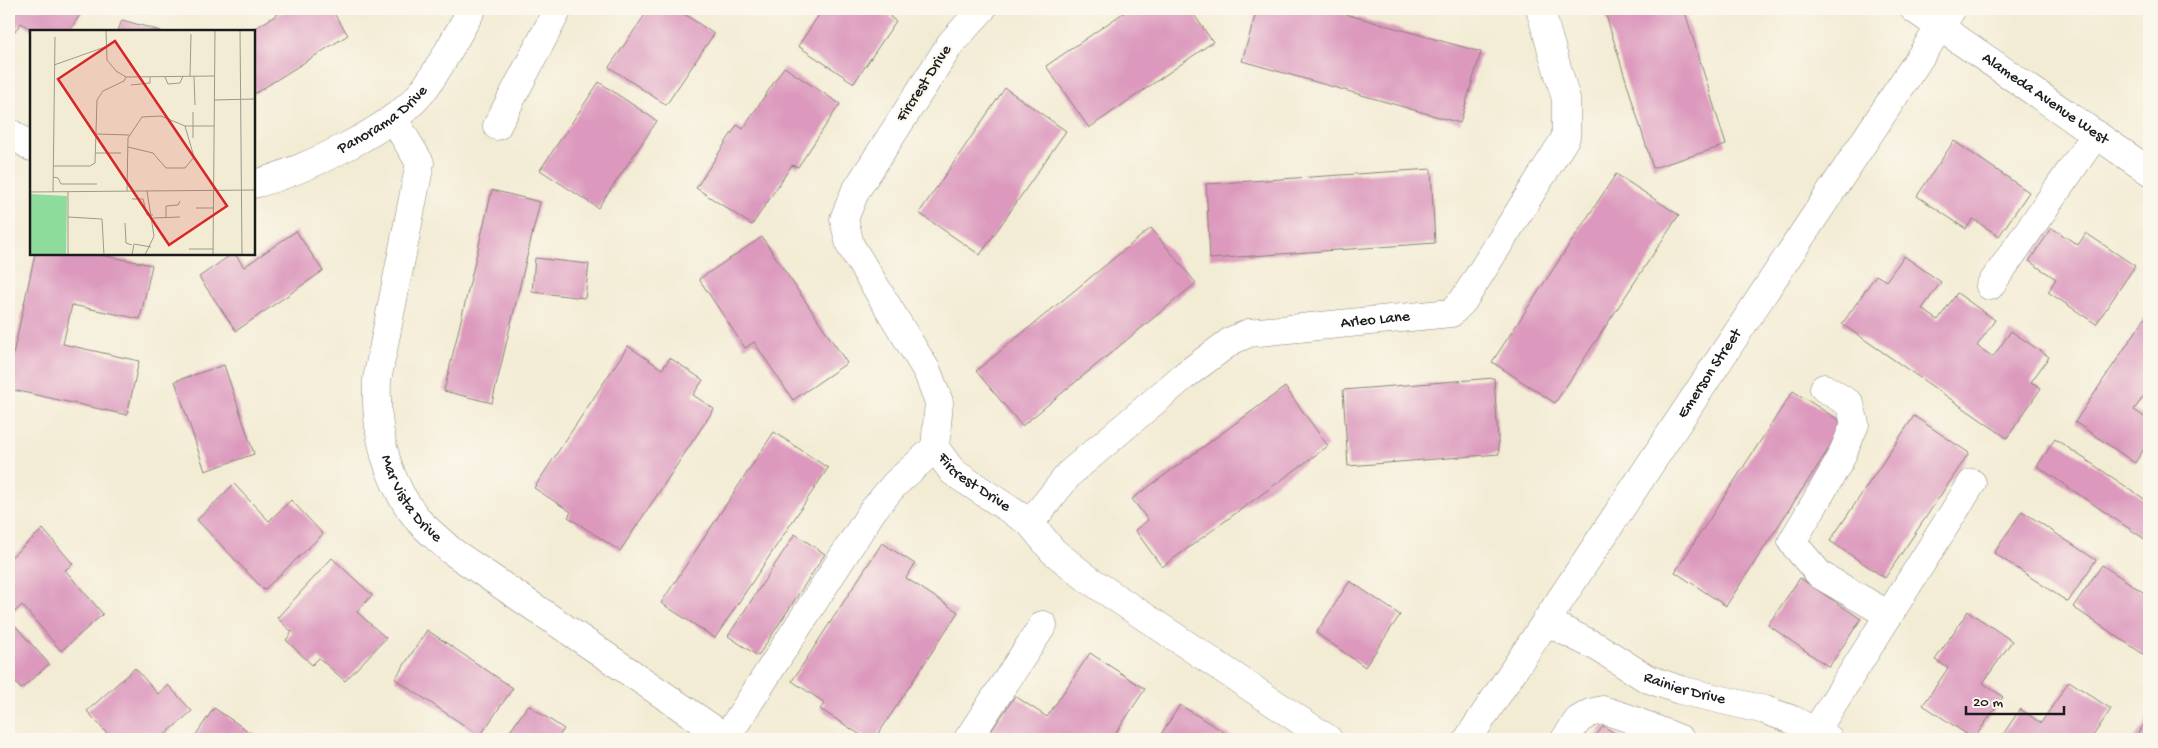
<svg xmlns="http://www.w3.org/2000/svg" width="2158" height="748" viewBox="0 0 2158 748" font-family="'Gochi Hand',sans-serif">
<rect width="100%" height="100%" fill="#fbf7ec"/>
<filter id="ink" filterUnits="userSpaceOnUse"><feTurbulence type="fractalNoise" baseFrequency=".02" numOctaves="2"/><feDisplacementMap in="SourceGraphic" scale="10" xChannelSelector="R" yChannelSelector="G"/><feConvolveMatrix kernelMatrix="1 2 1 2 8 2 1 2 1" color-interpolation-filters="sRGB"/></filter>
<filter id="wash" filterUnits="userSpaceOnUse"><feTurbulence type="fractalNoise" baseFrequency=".0096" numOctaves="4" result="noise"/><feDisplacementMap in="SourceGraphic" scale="20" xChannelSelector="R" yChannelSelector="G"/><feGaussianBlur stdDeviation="1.12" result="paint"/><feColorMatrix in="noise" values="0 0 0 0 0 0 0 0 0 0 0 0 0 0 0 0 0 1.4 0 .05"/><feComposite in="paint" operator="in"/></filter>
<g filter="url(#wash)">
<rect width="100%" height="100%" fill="#f3ecd5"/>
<g id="blocks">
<!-- building -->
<path fill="#dc99bd" d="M9,9H84L69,31H33L21,23L9,40Z
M286,9H331L348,35L254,94V31H251Z
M649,9H677L714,34L666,105L609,67Z
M823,9H895L890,17L896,21L854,83L798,46Z
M1129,9H1190L1213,42L1089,128L1046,66Z
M1257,9H1327L1481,52L1460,123L1242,61Z
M1604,9H1684L1726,145L1653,168Z
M122,20L161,31H118Z
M784,67L840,104L798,167L792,165L752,225L696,188L737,125L743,129Z
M599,82L657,121L598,208L540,170Z
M1005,88L1066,131L980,255L919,213Z
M1954,141L2029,192L1999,236L1973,219L1966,229L1917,196Z
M1431,169L1435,243L1210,259L1206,184Z
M1616,174L1679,215L1555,403L1492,362Z
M492,190L540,202L492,403L444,391Z
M1151,228L1196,283L1022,426L976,371Z
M2052,228L2078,245L2086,233L2135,266L2096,324L2048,292L2056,279L2029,261Z
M296,231L323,271L236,331L199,277L232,254H235L244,267Z
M762,237L847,363L793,400L754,342L745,348L699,279Z
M35,254H96L152,265L140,319L72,305L63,344L139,361L127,415L9,389V373Z
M1904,256L1941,282L1922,309L1938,320L1957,293L1995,320L1977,346L1993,357L2011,331L2049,357L2031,382L2041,388L2007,438L1842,324L1876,275L1886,281Z
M535,258L589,264L585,298L532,292Z
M2149,312V388L2134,410L2149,420V441L2135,463L2075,422Z
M628,346L662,369L670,358L703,380L693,395L714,409L620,551L568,517L571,512L534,488Z
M224,365L254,454L205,471L175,381Z
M1494,378L1499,454L1348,466L1343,390Z
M1285,387L1328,446L1162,567L1135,530L1148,520L1132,499Z
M1793,391L1845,424L1726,606L1675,572Z
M1914,416L1969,453L1885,578L1830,541Z
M774,432L828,468L715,638L661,603Z
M2055,439L2149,502V542L2037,466Z
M234,484L269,521L291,500L323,534L264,590L197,520Z
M2022,511L2096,560L2068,602L1994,553Z
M43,529L73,564L65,570L103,614L61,651L22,605L9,617V559Z
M795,534L825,554L758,656L728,636Z
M882,543L915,564L906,578L958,612L875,739H867L820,709L825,703L792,681Z
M332,558L372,595L357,612L386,638L345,681L319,658L312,665L286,640L292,632L277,618Z
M2102,565L2149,596V652L2146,656L2073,607Z
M1800,578L1861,619L1829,667L1768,625Z
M1350,581L1400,615L1365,667L1316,633Z
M1968,611L2012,641L1983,683L2003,697L1974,739L1923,705L1948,668L1935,660Z
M11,621L49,664L21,689L9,675V622Z
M427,630L513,688L480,736L395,679Z
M1090,653L1145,689L1112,739H986L1015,696L1047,717Z
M135,668L158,694L168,685L192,711L160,739H112L87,711Z
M2069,681L2111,709L2091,739H2000L2020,709L2041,723Z
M528,705L564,729L557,739H505Z
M1180,705L1235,739H1158Z
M214,708L260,739H193Z
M2149,717V739H2134Z
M1603,726L1624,739H1594Z"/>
</g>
</g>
<g filter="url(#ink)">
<use href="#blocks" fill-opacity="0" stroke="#888478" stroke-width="1"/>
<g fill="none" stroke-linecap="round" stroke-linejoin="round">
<defs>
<g id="minor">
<path id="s1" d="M982,9L951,43L855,192L844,219L850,245L927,371L939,402L935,448L953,472L1030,523L1053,551L1088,579L1328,739"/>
<path id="s2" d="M1914,9L2149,171"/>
<path id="s3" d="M393,118L420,163L377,380C375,431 385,480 419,521C428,531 440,540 450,550L728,739"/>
<path d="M497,126L558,9"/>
<path d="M9,132L31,147"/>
<path id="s4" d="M254,184C301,172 397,128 425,88C443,63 457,35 472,9"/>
<path d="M1990,286L2096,134"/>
<path d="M1824,388L1850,404L1855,424L1839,462L1792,542L1820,575L1889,615"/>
<path id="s5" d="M1030,523L1070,473L1184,376L1231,341L1249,333L1451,313L1463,301L1566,137V99L1540,9"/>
<path id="s6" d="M1547,622L1599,648L1646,678L1680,690L1765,710L1793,720L1829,739"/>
<path d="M1815,732L1972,483"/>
<path d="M726,738L873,510L895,484L935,448"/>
<path d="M968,739L1043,625"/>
<path d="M1565,739L1578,720L1590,713L1603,710L1625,717L1680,739"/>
</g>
<g id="major">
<path id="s7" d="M1468,739L1952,9"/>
</g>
</defs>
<!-- minor casing -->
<use href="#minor" stroke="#888478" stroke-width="29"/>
<!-- major casing -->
<use href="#major" stroke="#888478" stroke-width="29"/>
<!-- minor -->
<use href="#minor" stroke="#fff" stroke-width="28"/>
<!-- major -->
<use href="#major" stroke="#fff" stroke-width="28"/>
</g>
</g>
<g text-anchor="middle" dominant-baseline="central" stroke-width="4" stroke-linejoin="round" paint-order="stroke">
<!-- street labels -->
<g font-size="16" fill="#1c1c1c" stroke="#fbf7ec">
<text transform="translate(925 84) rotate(-57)">Fircrest Drive</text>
<text stroke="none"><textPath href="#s2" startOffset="159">Alameda Avenue West</textPath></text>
<text stroke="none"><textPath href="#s4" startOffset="145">Panorama Drive</textPath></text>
<text stroke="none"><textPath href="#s5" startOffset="419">Arleo Lane</textPath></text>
<text stroke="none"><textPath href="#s7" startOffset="438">Emerson Street</textPath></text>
<text stroke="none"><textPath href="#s1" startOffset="559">Fircrest Drive</textPath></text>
<text stroke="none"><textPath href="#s3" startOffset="401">Mar Vista Drive</textPath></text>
<text stroke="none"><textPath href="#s6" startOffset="154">Rainier Drive</textPath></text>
</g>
</g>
<!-- overview -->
<g transform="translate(30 30)">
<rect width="225" height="225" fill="#f3ecd5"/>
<path d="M0,164L37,166L36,225H0Z" fill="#8ddc9b"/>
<path fill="none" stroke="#9d998b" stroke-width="1" d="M76,0L77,30L86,41L96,47L184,46M210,0L212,225M24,35L75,17M160,46L161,4M164,46L165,75M135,47L138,54L150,53L153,46M101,55L120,53V47M184,70L225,69M66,104L99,105M163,108V82M98,117L123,123L136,138H155L164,127L155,96M66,123H91M23,136H60L65,133L67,70L73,61L94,51L96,47M23,147L28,148L31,154H67M97,161L98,108L112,87L131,86L155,96H184M0,162L225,160M23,162L25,7M38,162V225M102,169H113L117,185H123M166,178H183M38,187L72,189L74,225M136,187V176L148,175L150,171M123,188L150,187M95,193L96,213L102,215M159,219H183M102,225L104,214L121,217M115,225L124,206L117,161M183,225L185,0"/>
<path fill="#d62828" fill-opacity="0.15" stroke="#d62828" stroke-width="2.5" d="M85,11L197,176L139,215L28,49Z"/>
<rect width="225" height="225" fill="none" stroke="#1c1c1c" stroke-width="2.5"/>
</g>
<!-- margin -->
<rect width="2158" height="748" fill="none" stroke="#fbf7ec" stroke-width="30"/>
<!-- scale -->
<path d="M1966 706v8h98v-8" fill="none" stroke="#1c1c1c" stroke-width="2.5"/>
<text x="1973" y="706" font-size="15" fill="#1c1c1c" stroke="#fbf7ec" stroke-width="4" paint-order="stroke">20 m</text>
</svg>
